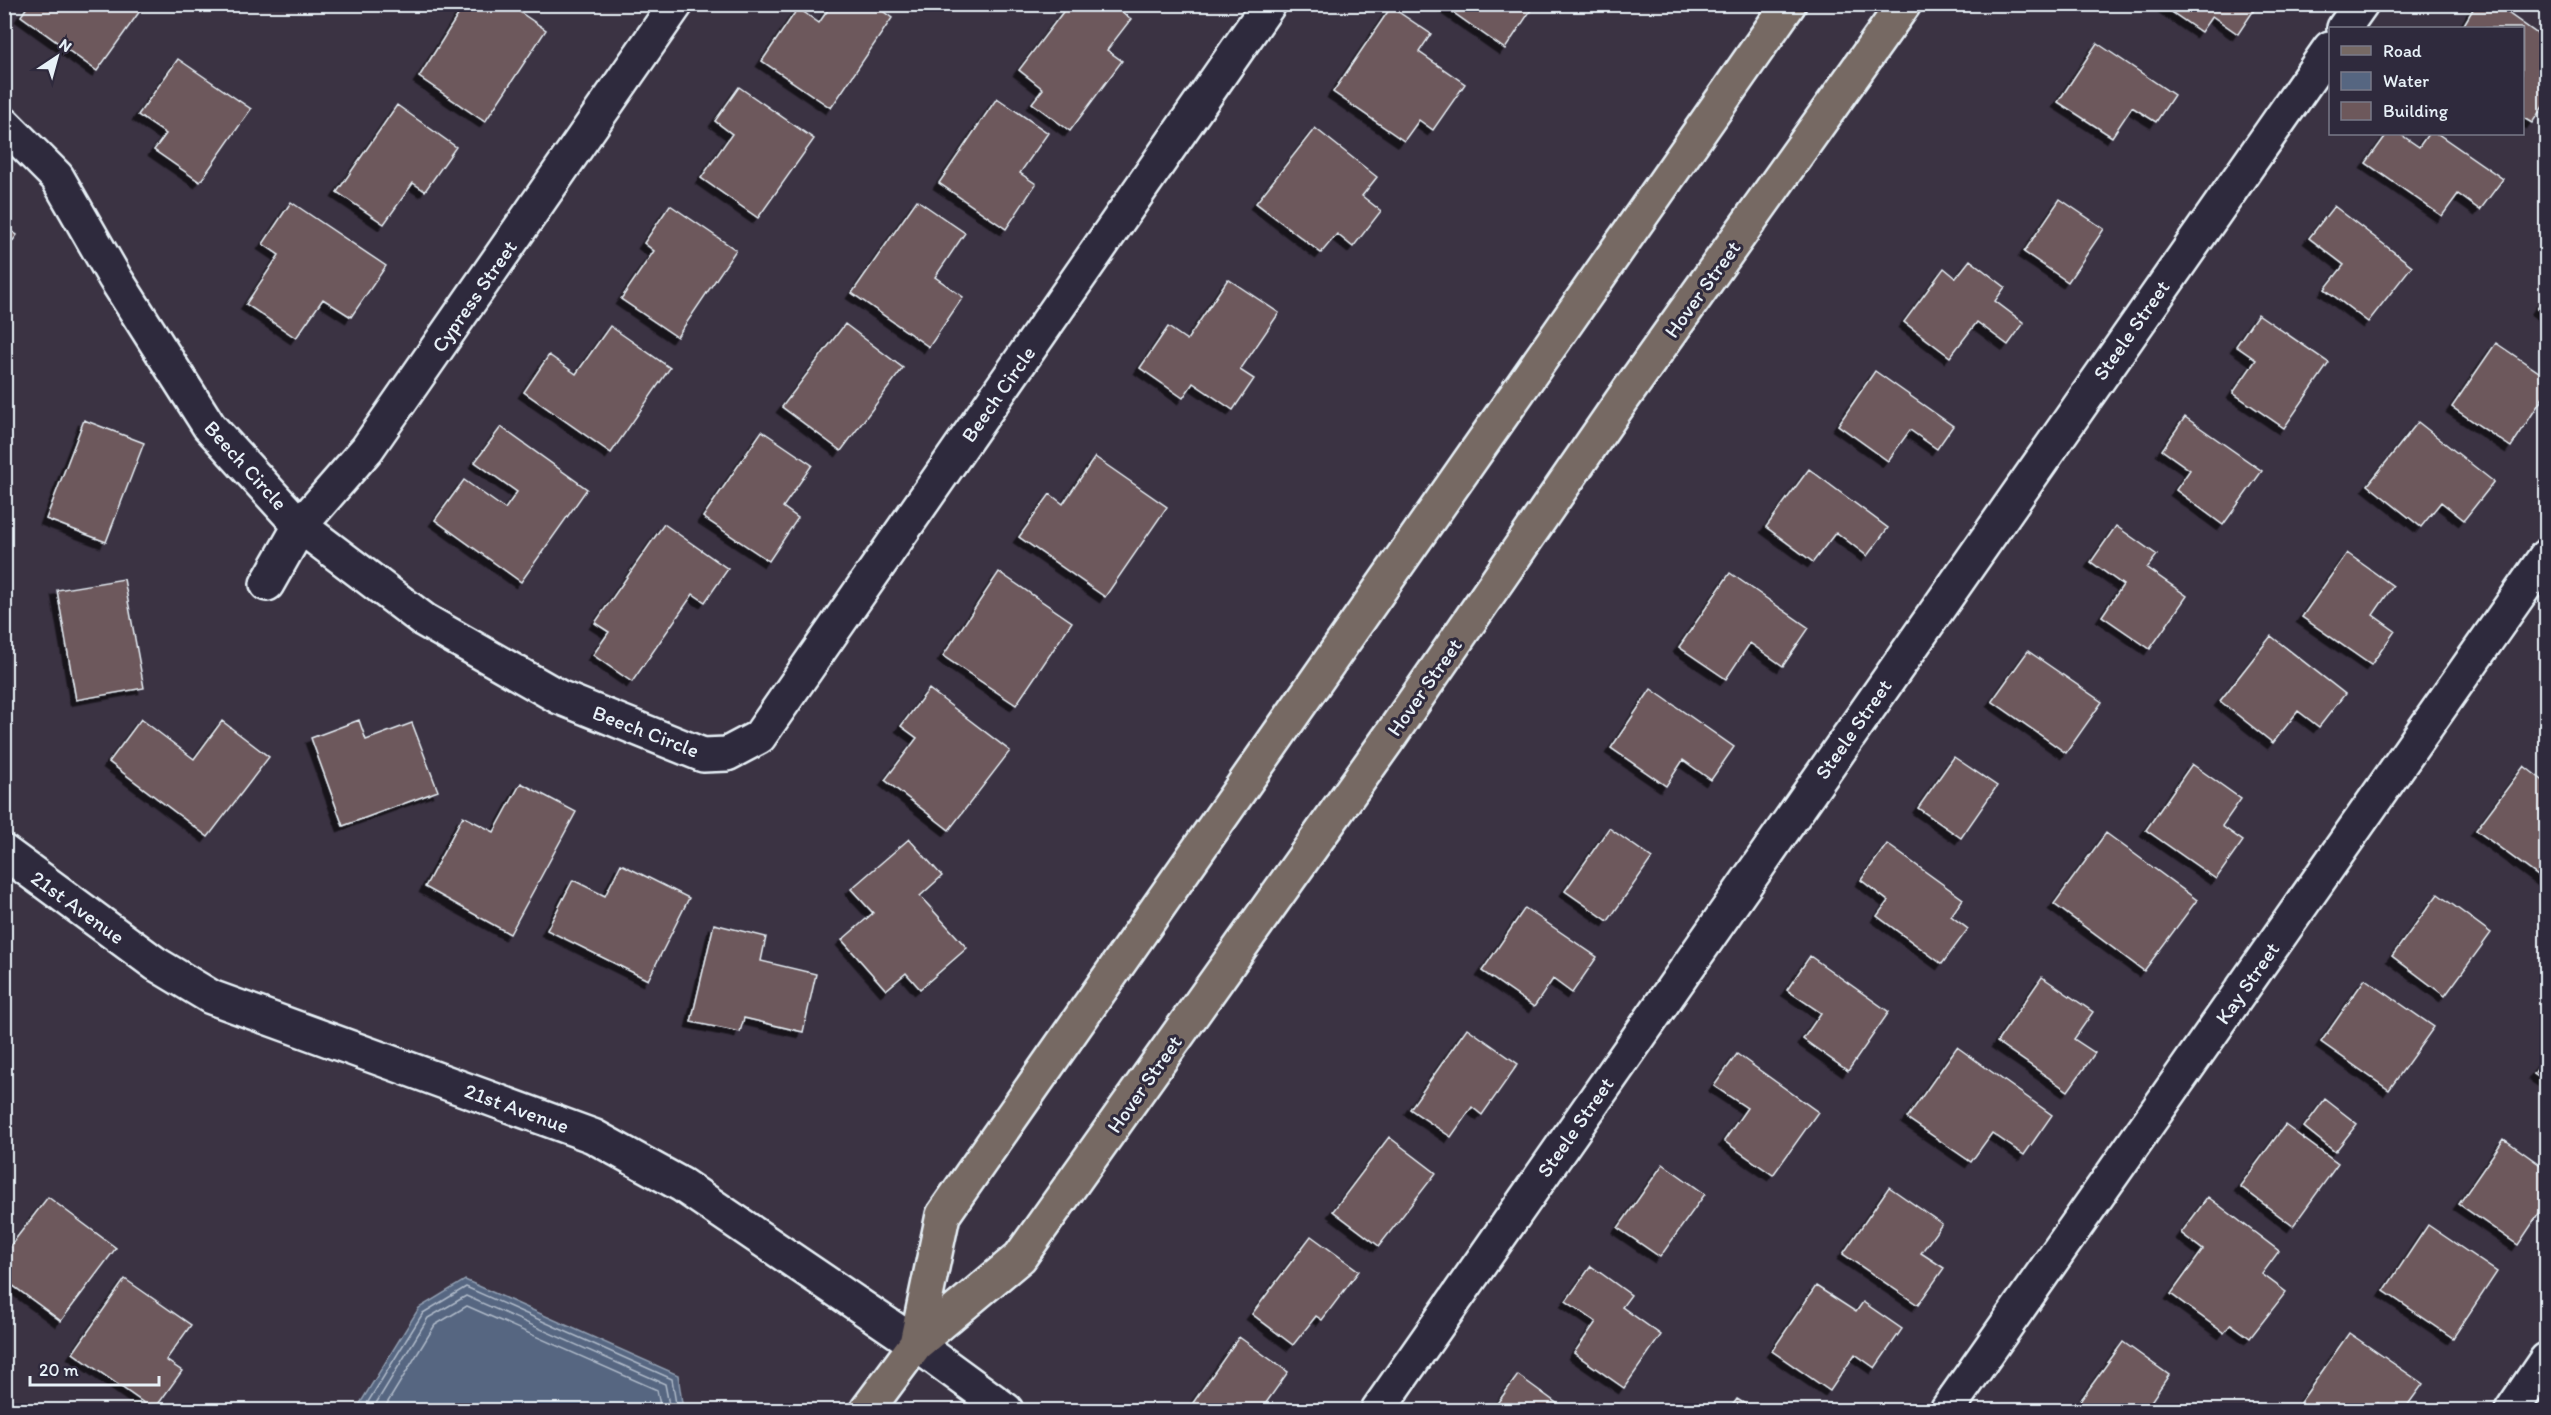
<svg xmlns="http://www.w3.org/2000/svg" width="2551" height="1415" viewBox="0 0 2551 1415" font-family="Itim,sans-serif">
<defs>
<filter id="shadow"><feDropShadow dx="-5.5" dy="5.5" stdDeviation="0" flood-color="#0009"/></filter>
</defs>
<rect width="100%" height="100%" fill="#3b3343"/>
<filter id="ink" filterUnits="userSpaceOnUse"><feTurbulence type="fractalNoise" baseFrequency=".0167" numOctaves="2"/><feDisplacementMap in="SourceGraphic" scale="12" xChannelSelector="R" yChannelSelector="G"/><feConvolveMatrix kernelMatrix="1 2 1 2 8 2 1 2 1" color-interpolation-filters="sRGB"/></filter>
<g filter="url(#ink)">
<!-- water -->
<path fill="#566681" stroke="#909eb1" stroke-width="1.5" d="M465,1280L678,1375L683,1410H356L419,1308Z"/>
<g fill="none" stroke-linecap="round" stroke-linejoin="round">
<!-- shore -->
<path stroke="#aeb9c8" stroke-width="1.5" d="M363,1410L423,1313L466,1287L672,1379L677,1410
M372,1410L428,1318L466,1296L665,1384L670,1410
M383,1410L435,1325L467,1306L657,1390L661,1410"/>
</g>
<!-- building -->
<path fill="#6d585b" stroke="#e8f1f8" stroke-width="1.5" filter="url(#shadow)" d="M29,4H145L97,71L21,16Z
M508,4L546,30L485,122L419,77L465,4Z
M832,4H873L892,18L831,108L762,61L798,8L819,23Z
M1069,4H1111L1131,19L1107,50L1122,61L1070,131L1032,103L1043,89L1019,70Z
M1441,4H1535L1505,49Z
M2160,4H2258L2238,34L2212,16L2201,32Z
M2476,4H2495L2546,40V63L2543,68L2546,70V102L2532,123L2522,117V28H2462Z
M1391,7L1431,34L1419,52L1465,84L1433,130L1419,120L1404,141L1333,92Z
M2097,43L2174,95L2156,122L2132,107L2112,137L2058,102Z
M178,59L251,109L200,182L154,150L166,134L138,115Z
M739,87L814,139L758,218L701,178L732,134L715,121Z
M997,98L1048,133L1020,173L1036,184L1006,229L939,183Z
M397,105L456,147L425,191L413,183L384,224L337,192Z
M1315,128L1377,177L1362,196L1381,211L1353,247L1337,234L1321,253L1256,203Z
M2387,134H2400L2419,147L2428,134H2438L2503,179L2480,210L2458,194L2442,216L2366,163Z
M2060,199L2104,229L2068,282L2024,252Z
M917,200L965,233L935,277L963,297L929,347L852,293Z
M291,202L386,266L351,317L323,299L296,338L246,304L279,255L263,244Z
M670,205L736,250L677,337L621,299L654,251L644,243Z
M2334,206L2412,266L2368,322L2325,289L2344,265L2309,238Z
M4,226L17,235L4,253Z
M1970,260L2005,287L1995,301L2024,323L2008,345L1977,322L1950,357L1904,322L1944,268L1956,278Z
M1228,279L1279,313L1240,370L1254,379L1233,410L1193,383L1183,398L1140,368L1168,327L1187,340Z
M2546,296V316L2537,309Z
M2258,314L2329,363L2284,428L2233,393L2256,360L2236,346Z
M845,324L903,368L841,451L782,407Z
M610,326L670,368L611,453L524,392L549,355L576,374Z
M2496,343L2546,377V393L2511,447L2452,407Z
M1875,371L1953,426L1937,449L1910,430L1888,461L1838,425Z
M2185,417L2262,471L2223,525L2176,490L2190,470L2162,450Z
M84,420L144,443L106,542L46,519Z
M2418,422L2494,482L2464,520L2441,502L2421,527L2368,485Z
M501,427L587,489L521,582L435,520L464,480L505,509L517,492L475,462Z
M762,431L812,465L783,507L798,518L769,561L703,517Z
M1095,457L1167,507L1105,597L1019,537L1050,494L1063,504Z
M1809,469L1888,528L1867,556L1836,532L1813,562L1766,527Z
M664,524L728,569L705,602L693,594L632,682L593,655L609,632L595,623Z
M2116,526L2157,555L2147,568L2187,596L2150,649L2102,616L2123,585L2091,562Z
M2347,553L2393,586L2373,615L2395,631L2371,665L2302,617Z
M999,572L1072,622L1016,705L943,656Z
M1730,573L1809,628L1783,666L1750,643L1726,679L1679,647Z
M124,579L144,688L76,700L57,590Z
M2271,636L2345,694L2319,727L2298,711L2273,743L2220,701Z
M2028,651L2102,702L2066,753L1992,701Z
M929,689L1010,751L949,830L885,780L917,738L901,726Z
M1651,689L1734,747L1711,780L1683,760L1666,786L1611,748Z
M141,719L194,759L222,721L269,757L208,837L109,762Z
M359,720L366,740L412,723L438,791L343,826L311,738Z
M1954,757L1997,786L1961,838L1918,808Z
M2192,764L2241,799L2222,826L2243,841L2216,879L2146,830Z
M2524,766L2546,783L2545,881L2476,830Z
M521,783L576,812L510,934L425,887L463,816L494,832Z
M1609,828L1652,858L1608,921L1565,891Z
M2106,833L2197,900L2144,971L2054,904Z
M909,839L942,876L920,896L967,948L920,989L906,973L886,990L842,940L873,913L851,889Z
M1887,844L1963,899L1951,916L1968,929L1942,964L1877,916L1888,901L1861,880Z
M621,864L689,898L648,980L547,930L573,880L605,896Z
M2438,894L2491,933L2445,996L2392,956Z
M1525,908L1597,957L1572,993L1553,979L1534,1007L1482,971Z
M714,924L766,937L761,961L816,974L803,1032L744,1018L740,1032L691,1022Z
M1810,956L1889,1012L1848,1071L1803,1039L1821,1013L1787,990Z
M2042,977L2093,1012L2074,1039L2095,1053L2068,1091L1997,1042Z
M2365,979L2434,1027L2389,1090L2321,1042Z
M1467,1028L1518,1064L1482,1115L1472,1107L1451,1137L1410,1109Z
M1957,1047L2052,1115L2024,1155L1992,1133L1971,1162L1907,1118Z
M1737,1054L1818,1112L1773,1175L1724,1141L1747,1108L1714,1086Z
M2546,1056V1082L2534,1074Z
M2325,1099L2357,1124L2335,1152L2304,1127Z
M2285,1125L2338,1164L2293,1226L2240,1186Z
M1389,1137L1436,1173L1379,1246L1333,1211Z
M2504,1139L2546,1169V1203L2518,1245L2459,1204Z
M1663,1164L1705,1194L1660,1257L1618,1228Z
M1889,1187L1942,1224L1921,1253L1944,1268L1918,1305L1843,1254Z
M48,1197L116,1248L61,1321L4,1279V1254Z
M2208,1197L2279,1251L2262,1274L2286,1292L2250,1338L2231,1324L2224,1333L2171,1294L2203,1250L2181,1233Z
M2428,1225L2497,1272L2453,1338L2384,1291Z
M1311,1236L1359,1271L1322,1320L1316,1316L1293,1345L1252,1314Z
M1591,1266L1631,1295L1622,1307L1661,1335L1624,1388L1574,1353L1596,1322L1566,1301Z
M125,1279L191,1325L166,1360L182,1371L154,1410L73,1353Z
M1816,1286L1856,1312L1863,1302L1902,1329L1875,1368L1855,1354L1830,1391L1772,1351Z
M2349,1333L2423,1384L2404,1410H2389L2378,1403L2373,1410H2295Z
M1239,1337L1288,1372L1261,1410H1188Z
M2123,1342L2169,1375L2150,1403L2158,1409L2087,1410L2078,1404Z
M1518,1375L1566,1410L1493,1409Z
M1737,1399L1755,1410H1729Z"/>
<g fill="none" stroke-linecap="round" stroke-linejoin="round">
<defs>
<path id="minor" d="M2344,28L2361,4
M4,124L57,177L115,278L209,426L300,526L424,620L559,697L703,755L727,754L759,737L1269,4
M267,584L300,526L367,449L676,4
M4,852L156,964L211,997L593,1136L682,1185L916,1344L1006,1410
M1378,1410L2330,48
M1947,1410L2546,556
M2512,1410L2546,1360"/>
<path id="major" d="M916,1344L943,1215L1789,4
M867,1410L916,1344L1020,1257L1391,735L1622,400L1904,4"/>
</defs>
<!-- minor casing -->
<use href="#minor" stroke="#e8f1f8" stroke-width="38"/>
<!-- major casing -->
<use href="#major" stroke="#e8f1f8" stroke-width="38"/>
<!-- minor -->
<use href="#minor" stroke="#2f2a3d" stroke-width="33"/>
<!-- major -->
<use href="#major" stroke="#766964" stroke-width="33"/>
</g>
</g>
<g text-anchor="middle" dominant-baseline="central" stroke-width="6" stroke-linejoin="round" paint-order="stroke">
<!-- street labels -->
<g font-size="21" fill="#e8f1f8" stroke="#2f2a3d">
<text transform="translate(1702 289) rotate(-54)">Hover Street</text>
<text transform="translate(474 296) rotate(-55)">Cypress Street</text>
<text transform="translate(2131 330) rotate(-55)">Steele Street</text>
<text transform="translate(998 394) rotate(-55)">Beech Circle</text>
<text transform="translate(246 465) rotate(48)">Beech Circle</text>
<text transform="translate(1424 687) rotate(-55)">Hover Street</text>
<text transform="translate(1853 729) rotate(-55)">Steele Street</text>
<text transform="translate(646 731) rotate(21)">Beech Circle</text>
<text transform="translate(78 907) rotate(36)">21st Avenue</text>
<text transform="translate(2247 983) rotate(-55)">Kay Street</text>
<text transform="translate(1144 1084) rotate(-55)">Hover Street</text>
<text transform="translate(517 1108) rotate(20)">21st Avenue</text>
<text transform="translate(1575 1127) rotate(-55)">Steele Street</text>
</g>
</g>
<!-- margin -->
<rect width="2551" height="1415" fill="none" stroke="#2f2a3d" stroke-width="24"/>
<rect x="12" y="12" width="2527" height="1391" fill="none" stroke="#e8f1f8" stroke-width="2" filter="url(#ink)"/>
<!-- legend -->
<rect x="2329" y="27" width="195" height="108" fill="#2f2a3d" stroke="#797a88" stroke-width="1.5"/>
<rect x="2341" y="46" width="30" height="9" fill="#766964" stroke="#797a88" stroke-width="1.5"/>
<text x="2383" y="57" font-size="18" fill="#e8f1f8">Road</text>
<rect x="2341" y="72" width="30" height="18" fill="#566681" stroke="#797a88" stroke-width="1.5"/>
<text x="2383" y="87" font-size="18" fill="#e8f1f8">Water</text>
<rect x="2341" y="102" width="30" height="18" fill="#6d585b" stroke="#797a88" stroke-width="1.5"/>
<text x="2383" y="117" font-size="18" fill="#e8f1f8">Building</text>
<!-- north arrow -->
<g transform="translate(57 57) rotate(36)" stroke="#2f2a3d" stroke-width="4.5" paint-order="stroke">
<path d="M0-4.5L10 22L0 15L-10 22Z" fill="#e8f1f8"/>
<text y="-9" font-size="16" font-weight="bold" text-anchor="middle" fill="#e8f1f8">N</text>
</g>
<!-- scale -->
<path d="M30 1376v9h129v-9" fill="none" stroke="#e8f1f8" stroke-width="3"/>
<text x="39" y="1376" font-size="18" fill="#e8f1f8" stroke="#2f2a3d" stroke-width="4.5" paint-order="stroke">20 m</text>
</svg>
